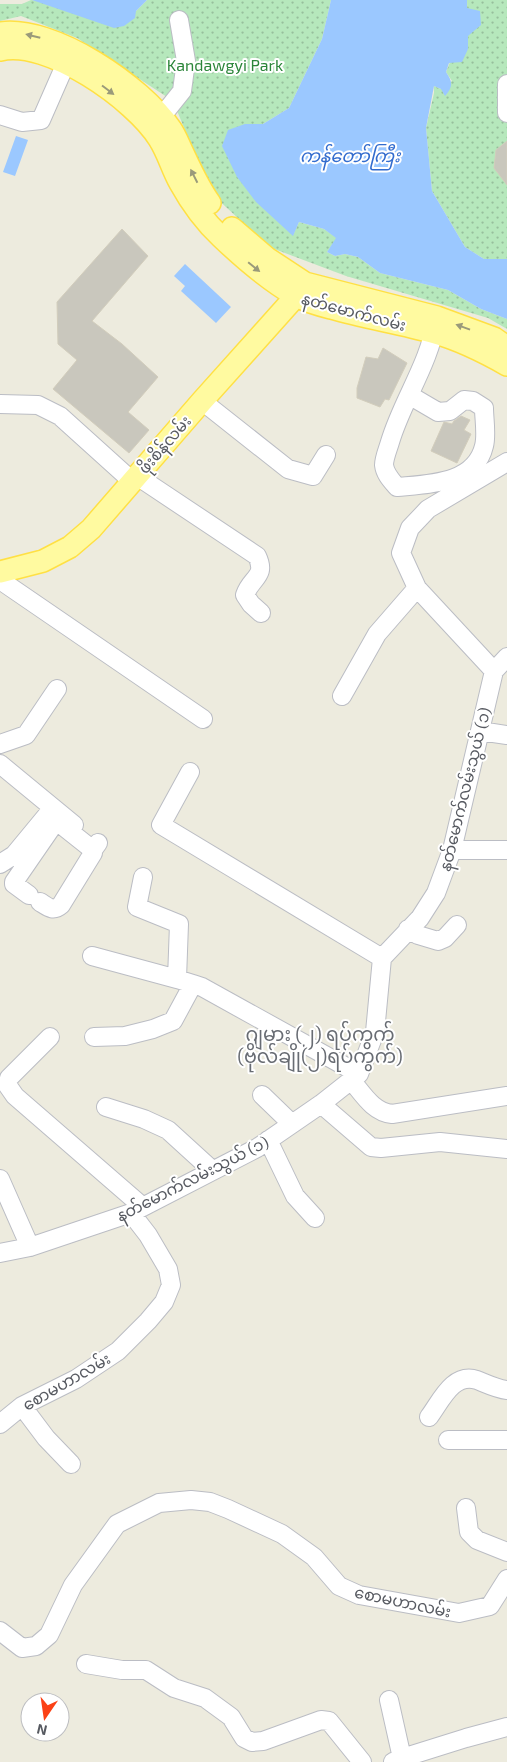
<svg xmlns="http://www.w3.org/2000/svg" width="507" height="1762" viewBox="0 0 507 1762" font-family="'Exo 2','Noto Sans Myanmar',sans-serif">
<defs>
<pattern id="park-dots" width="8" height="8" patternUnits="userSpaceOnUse" patternTransform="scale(1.25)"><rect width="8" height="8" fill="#b6e8bc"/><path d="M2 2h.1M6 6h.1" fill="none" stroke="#97bf9c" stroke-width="1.8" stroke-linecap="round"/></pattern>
</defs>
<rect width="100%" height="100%" fill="#edebde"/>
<!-- park -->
<path fill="url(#park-dots)" d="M31,0L136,11L147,0H331L322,39L289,108L263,124H245L293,235L299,222L324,229L337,238L327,252L335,256L345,254L358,257L380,273L448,290L481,309L507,319V329L488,318L346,276L269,247L211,193L173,101L77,38L21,16L0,21V4H22Z
M467,0H507V259H484L465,247L432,191L426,128L434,93V86L441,89L452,81L446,72L450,62L468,49Z"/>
<!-- water -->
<path fill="#9bc8ff" d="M32,0H147L136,11L135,18L124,26L114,28Z
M331,0H467V8L480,11L481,25L468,36V49L462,62L449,63L446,72C453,82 453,87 445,96L441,89L434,86L426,128L432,191L465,247L484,259H507V319L481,309L448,290L380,273L358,257L345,254L335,256L327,252L336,238L324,229L299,222L293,236L256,202L237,177L222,146L228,130L245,124H263L289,108L322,39Z
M16,136L28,140L15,176L3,172Z
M185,264L231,307L216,323L181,291L185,286L174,276Z"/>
<!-- building -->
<path fill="#c9c7bd" stroke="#d2cdbc" d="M507,141V185L494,168L496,150Z
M122,229L148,256L92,321L122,344L158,377L128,412L149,430L129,453L53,389L77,360L58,344L57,302Z
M383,348L407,363L389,400L385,399L380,407L357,398V388L366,357L378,359Z
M461,416L470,420L464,430L471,434L457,463L431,451L444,422L452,424L454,421Z"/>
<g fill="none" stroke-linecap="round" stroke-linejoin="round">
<defs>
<path id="minor" d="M507,84V113
M0,115L22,122L41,120L66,63
M162,116L182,91L186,61L179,20
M409,395L438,412L450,411L464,400L473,401L484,408C484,419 487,435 484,446C475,484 429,484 397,487C391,480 385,474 384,465C384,458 388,449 390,442C402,401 430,363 436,320
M202,401L288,469L313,476L326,455
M0,404L38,405L60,416L132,481
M137,476L257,556C267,577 251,577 245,595L251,604L261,613
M0,580L203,719
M494,671L507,657
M342,696L377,634L417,588
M480,731L507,735
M0,744L26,735L57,689
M0,764L74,825
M190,772L161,825L382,958
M452,850H507
M0,864L14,855L52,809
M143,877L137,907L179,924L177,979L193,984
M29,895L14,884V882L54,824L59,823L93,850
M40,902C48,907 53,912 61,905L93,853V850L98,843
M408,929L418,935L438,941L445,938L457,925
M92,956L177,979
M50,1037L9,1078L8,1086L15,1096L143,1207
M94,1037L125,1036L153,1029L173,1021L193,984L202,987L359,1074
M351,1080C363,1094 373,1112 392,1114L507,1096
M262,1095L292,1124
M321,1104L371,1147L381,1148L440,1142L507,1149
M106,1107L144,1119L168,1130L213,1171
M268,1140L295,1196L315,1218
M0,1179L30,1247
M0,1253L30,1247L131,1213L257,1148L321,1104L359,1074L375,1032L382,958L420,918L436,893L452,850L494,671L417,588L401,553L410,528L428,509L507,462
M22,1406L46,1438L71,1464
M429,1417C441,1401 453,1372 477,1380C487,1384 497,1389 507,1390
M0,1424L22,1406L76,1379L118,1351L148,1321L164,1302L171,1285L168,1269L148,1235L131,1213
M448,1440H507
M466,1508L469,1532L477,1540L507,1552
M0,1631L22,1648L36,1646L49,1635L73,1585L117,1524L159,1503L191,1500L210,1502L228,1509L282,1534L314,1557L339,1586L359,1595L459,1613L490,1606L507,1579
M86,1664L122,1670H146L174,1688L205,1698L231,1717L244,1738L252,1742L263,1741L321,1720L329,1721L362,1762
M389,1700L402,1758
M393,1762L402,1758L466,1738L507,1727"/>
<path id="major" d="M0,33C53,25 142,86 171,129C176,136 179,145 183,153C191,170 199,188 210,203
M0,50C47,38 135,100 159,139C168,153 172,169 180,183C191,203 205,222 221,237C244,259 268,280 296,296C307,302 319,305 331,308C365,318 400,323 435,333C460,340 484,352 507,365
M232,228L267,258L305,283L437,317L494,338L507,347
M0,572L43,561L70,547L91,529L202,401L296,296L304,284"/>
</defs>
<!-- minor casing -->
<use href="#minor" stroke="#bbbdc4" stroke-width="20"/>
<!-- major casing -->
<use href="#major" stroke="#ffe044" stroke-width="24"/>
<!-- minor -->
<use href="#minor" stroke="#fff" stroke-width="18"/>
<!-- major -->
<use href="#major" stroke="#fffaa0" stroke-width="21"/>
</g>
<!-- one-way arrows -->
<defs><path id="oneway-solid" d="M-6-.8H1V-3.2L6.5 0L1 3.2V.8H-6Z" transform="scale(1.25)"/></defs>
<g fill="#9a9a7a">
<use href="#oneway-solid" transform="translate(33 36) rotate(-166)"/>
<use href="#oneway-solid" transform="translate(108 90) rotate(37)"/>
<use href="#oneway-solid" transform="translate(194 176) rotate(-117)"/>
<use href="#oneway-solid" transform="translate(254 267) rotate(39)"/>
<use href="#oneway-solid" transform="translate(463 327) rotate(-160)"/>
</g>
<g text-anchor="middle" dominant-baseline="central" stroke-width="4" stroke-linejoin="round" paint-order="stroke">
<!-- park labels -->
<g font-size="16" fill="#2b8539" stroke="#fff">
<text x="225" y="64">Kandawgyi Park</text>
</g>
<!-- street labels -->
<g font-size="16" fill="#575a61" stroke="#fff">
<text transform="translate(354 311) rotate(15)">နတ်မောက်လမ်း</text>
<text transform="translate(164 444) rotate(-49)">ဖိုးစိန်လမ်း</text>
<text transform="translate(464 789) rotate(-76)">နတ်မောက်လမ်းသွယ် (၁)</text>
<text transform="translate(192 1178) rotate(-27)">နတ်မောက်လမ်းသွယ် (၁)</text>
<text transform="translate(66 1381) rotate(-30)">စောမဟာလမ်း</text>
<text transform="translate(403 1601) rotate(12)">စောမဟာလမ်း</text>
</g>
<!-- water labels -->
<g font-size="18" font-style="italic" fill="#326cce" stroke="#fff">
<text x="350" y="155">ကန်တော်ကြီး</text>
</g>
<!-- quarter labels -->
<g font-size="19" fill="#686c73" stroke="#fff">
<text x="320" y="1033">ဂျမား (၂) ရပ်ကွက်<tspan x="320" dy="22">(ဗိုလ်ချို(၂)ရပ်ကွက်)</tspan></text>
</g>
</g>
<!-- north arrow -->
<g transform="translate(45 1717) rotate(193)"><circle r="24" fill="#ffffff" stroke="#bcbdc0"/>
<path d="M0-4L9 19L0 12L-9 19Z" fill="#fb4115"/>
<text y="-8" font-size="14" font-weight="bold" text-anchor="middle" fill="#575a61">N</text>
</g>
</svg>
